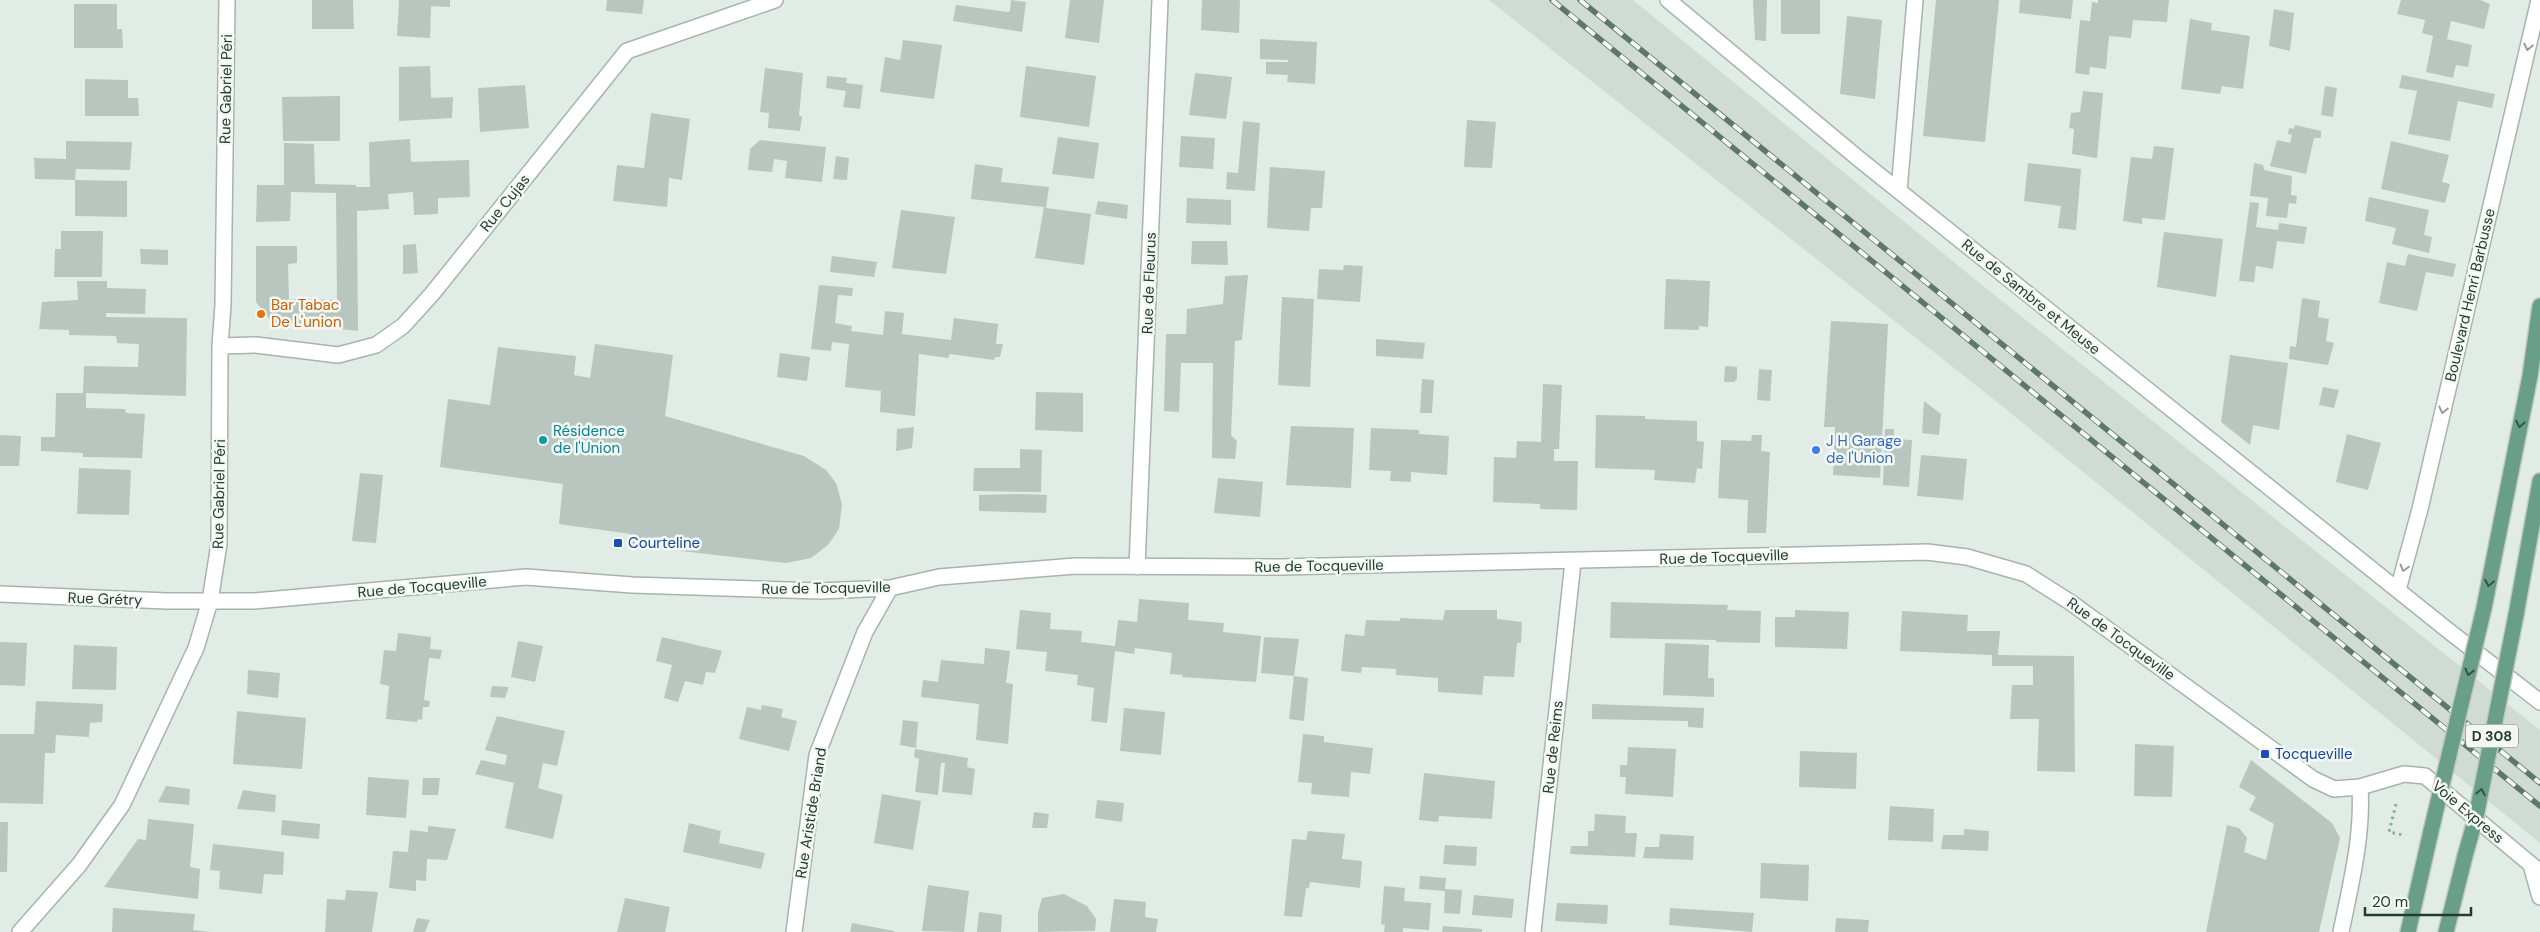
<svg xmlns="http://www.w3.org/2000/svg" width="2540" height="932" viewBox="0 0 2540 932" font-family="'DM Sans',sans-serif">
<rect width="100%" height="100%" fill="#e2ece6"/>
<!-- built -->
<path fill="#d1dbd5" d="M1489,0H1633L1977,281L2540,730V843L1997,402Z"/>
<!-- building -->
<path fill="#b8c6bf" d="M312,0H353L354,29H312Z
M399,0H450V7L431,6L430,38L397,36Z
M607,0H644L642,14L606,11Z
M1011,0L1026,2L1022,32L953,21L956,5L1008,12L1010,11Z
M1070,0H1104L1099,43L1065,38Z
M1202,0H1240L1239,33L1201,30Z
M1753,0H1767L1766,41L1755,40Z
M1781,0H1820V34H1781Z
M1936,0H1999L1985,142L1923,136Z
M2020,0H2073L2071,19L2019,13Z
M2098,0H2169L2167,22L2133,20L2131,38L2109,36L2106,69L2090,67L2089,75L2075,73L2080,20L2090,21L2092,2L2098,3Z
M2401,0H2480L2490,4L2484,29L2451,21L2447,39L2472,45L2468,67L2456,65L2453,78L2426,72L2433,36L2422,33L2425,20L2397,14Z
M74,4H117V29H122L123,48H74Z
M2274,9L2294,13L2290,51L2269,46Z
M1847,16L1882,20L1875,99L1840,94Z
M2190,19L2212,23L2211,30L2250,36L2243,89L2222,86L2220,94L2181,89Z
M1260,39L1317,42L1315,84L1287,82L1288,75L1266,74V62H1288V60L1260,59Z
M903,40L942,45L934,99L880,92L885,57L900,60Z
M430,66L431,98L453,97L452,118L399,121V67Z
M1026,66L1096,76L1089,127L1020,117Z
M765,68L803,73L799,116H802L800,131L768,128L769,113L760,112Z
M1195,73L1232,77L1226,119L1189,115Z
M2402,75L2495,94L2492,108L2458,101L2450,141L2408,134L2417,91L2399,88Z
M827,76L847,78L846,83L863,85L860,109L843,107L846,91L826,88Z
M85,79L128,80V98H138L139,116H85Z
M525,85L529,128L480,132L478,88Z
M2325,86L2337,88L2333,117L2321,115Z
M2083,91L2103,93L2097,158L2072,154L2074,129L2069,128L2071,113L2080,112Z
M340,96V141H283L282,97Z
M651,113L690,119L682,180L669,178L667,207L613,201L617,165L644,168Z
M1467,120L1496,122L1492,168L1464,167Z
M1243,121L1260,123L1255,191L1226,189L1227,172L1238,173Z
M2295,125L2321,131V138H2314L2306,174L2270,166L2277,140L2290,143L2292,135L2288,134L2289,128L2294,129Z
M1181,136L1215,138L1213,169L1179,167Z
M1058,137L1099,143L1094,179L1052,174Z
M410,139L411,162L469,160L470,197L438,198V214L414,215L413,192L388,194L389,209L357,211L358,331L271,321L256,302V246H297V263L288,264L289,299L337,300L336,193L291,192L290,221L256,222L257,185H284V143L314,144L315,184L356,185V187H370L369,142Z
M760,140L826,147L822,182L785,178L787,161L774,159L772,172L748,170L750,149Z
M66,141L132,142L130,170L76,169L75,180L127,181V217L75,216V180L35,179L34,158L66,159Z
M2391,141L2449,155L2442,182L2450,184L2445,203L2381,189Z
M2154,146L2174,148L2165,220L2142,218V224L2123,221L2131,157L2152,159Z
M836,156L849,158L847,180L833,179Z
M2028,163L2081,169L2076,230L2058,228L2061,206L2024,201Z
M2254,163L2263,165L2264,170L2292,176L2291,195L2297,196L2296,204L2289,203L2287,218L2266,216L2268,198L2250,196Z
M975,164L1003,168L1001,182L1049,187L1046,208L1091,214L1084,265L1035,258L1044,207L971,199Z
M1270,167L1325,171L1322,208H1311L1309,231L1267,228Z
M2369,197L2429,210L2424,235L2432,237L2429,253L2392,244L2396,228L2365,221Z
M1187,198L1231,200V225L1186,223Z
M1098,201L1128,205L1127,219L1095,214Z
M2250,202L2259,203L2256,227L2278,230L2279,223L2307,227L2304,244L2277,241L2273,269L2256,266L2254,282L2239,281Z
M901,210L955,217L946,274L892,268Z
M61,231H103L102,277H54L55,249H61Z
M2164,232L2223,239L2216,297L2157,287Z
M1192,241H1227L1228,265L1191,264Z
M416,244L418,273L403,274V245Z
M140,249L168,250V265L141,264Z
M2408,254L2456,264L2453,277L2426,272L2417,311L2379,303L2387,262L2405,266Z
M832,256L877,262L874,277L830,272Z
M1344,265L1363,266L1360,302L1317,299L1319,269L1343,270Z
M1248,275L1242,340L1235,341L1231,435L1237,441L1235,459L1212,458L1213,363H1181L1179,412L1164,411L1166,334H1186L1187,309L1223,304L1225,276Z
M1666,279L1710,281L1708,327L1699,326V330L1664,329Z
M77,281H107V288L146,289L145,314L106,313V317L187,318L186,396L86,393V408L125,409L126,413L145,414L142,458L83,457V453L41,451V437H55L56,393H83L84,366L138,367L139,344L117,343L116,336L69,335V330L39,329L42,302L78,300Z
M819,285L853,288L852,296L838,295L835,323L852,326L851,331L883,335L885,311L904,313L902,334L951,340L954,318L998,324L996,344H1003L1000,357H995L994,360L950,354L948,358L919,354L915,416L880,412L881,391L845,387L849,344L832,342L831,351L811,349Z
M1282,297L1314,299L1310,387L1278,385Z
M2302,298L2320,301L2318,317L2329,319L2326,341L2334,343L2328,365L2289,359L2290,346L2296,347Z
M1831,321L1888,324L1880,478L1833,475L1835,427H1824Z
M1376,339L1425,343L1423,359L1376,356Z
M595,344L673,355L665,416L804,456L826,470L836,483L842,504L839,529L828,545L811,558L786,563L628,545L631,534L559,524L563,484L440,467L448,399L490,405L498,347L576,356L574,375L590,378Z
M780,353L810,357L807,381L777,377Z
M2230,355L2288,363L2279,430L2253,425L2250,445L2221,422Z
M1725,366L1737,367V379L1734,382H1724Z
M1759,369L1772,370L1770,401L1757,400Z
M1422,379L1434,380L1432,413H1420Z
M1543,384L1562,385L1559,449H1554V461H1578L1577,510L1540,509V504L1493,502L1494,457L1516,458L1517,441L1541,442Z
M2323,387L2339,390L2334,408L2319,405Z
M1036,392L1083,393V432L1035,430Z
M1924,401L1941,414L1939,435L1922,433Z
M1596,415L1645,416V419L1697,421V441L1704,442L1702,469L1697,468L1695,483L1654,480L1655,470L1595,468Z
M1291,426L1354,428L1351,488L1286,485Z
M914,427L912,448L896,451L897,429Z
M1371,428L1419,430V434L1449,436L1447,475L1411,472V482L1390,481L1391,471L1369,470Z
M1885,429H1894V439L1912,440L1909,487L1883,485Z
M2347,434L2381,443L2368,490L2336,482Z
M0,435L21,436L19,466H0Z
M1752,435H1762L1761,451L1770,452L1766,533H1747L1748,500L1718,498L1721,440L1751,441Z
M1020,449L1042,450L1041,492L973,491L974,468H1020Z
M1921,455L1967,459L1963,500L1917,496Z
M79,468L131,470L129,515L77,514Z
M360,473L383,475L376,543L352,541Z
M1218,478L1263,482L1260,517L1214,513Z
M1021,494L1047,495L1046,513L979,511V495Z
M1139,599L1189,603L1188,620L1224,623L1223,632L1261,636L1256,682L1182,677L1183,675L1170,674L1172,653L1135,648L1134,654L1115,651L1107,723L1091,721L1094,688L1077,685L1078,675L1045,671L1047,652L1016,649L1020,610L1051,613L1050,629L1082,631L1081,642L1115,646L1118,620L1137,622Z
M1611,602L1728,605L1727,610L1761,611L1760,643L1716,642V640L1610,638Z
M1445,610H1497V619L1522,622L1521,643H1517L1514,677L1484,676L1482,695L1438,692V678L1396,675V669L1362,667L1361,673L1341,671L1345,634L1364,636L1366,620L1400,621V618L1443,620Z
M1795,610L1849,612L1847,649L1775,647V617H1795Z
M1902,611L1968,615L1967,631H2000L1998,655L2074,656L2075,772L2037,771L2039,719H2010L2012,685H2033V666H1992V655L1900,651Z
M398,633L431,637L430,649L442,650L440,659L429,658L424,700L430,701L429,707H423L422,720L418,719L417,722L386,719L389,686L380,684L384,650L396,651Z
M662,637L722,651L715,673L706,672L703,685L685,681L678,702L664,698L672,665L656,661Z
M1264,637L1299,639L1294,676L1261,673Z
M518,641L543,646L535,682L511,677Z
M0,642L27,643L25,686L0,685Z
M1665,643L1709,645L1708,678H1714V697L1663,695Z
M74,645L117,647L116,690L72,689Z
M985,648L1010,651L1006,683L1013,684L1008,744L976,740L979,704L921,697L923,680L938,682L941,660L984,664Z
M248,670L280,673L278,698L247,694Z
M1294,676L1308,678L1304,721L1289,719Z
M492,686L509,687L505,698L490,697Z
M36,701L103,704L102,722L90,723L89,737L56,735L55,753H45L43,804L0,803V734H34Z
M1592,704L1704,708L1703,728L1688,727V721L1592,719Z
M762,705L783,709L781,717L797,721L789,751L739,739L747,707L761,710Z
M1124,708L1165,712L1161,755L1120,751Z
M237,711L306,718L302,769L233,764Z
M497,716L565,731L557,766L543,763L538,788L563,795L553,839L505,828L514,783L475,774L481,760L505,765L507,755L485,750Z
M903,720L918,722L916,748L900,745Z
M1303,734L1324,736V742L1373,748L1370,774L1351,772L1349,797L1311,794L1312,783L1298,782Z
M2135,744L2174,746L2172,797L2134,796Z
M1628,747L1676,749L1673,797L1625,794L1626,777H1620V765H1627Z
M915,749L968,758L967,767L975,769L972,795L942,792L945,763H941L938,795L915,792L919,759L914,757Z
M1800,751L1857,753L1856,789L1799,787Z
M2251,760L2332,823L2340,838L2319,932H2206L2227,825L2239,828L2247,838L2244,852L2266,860L2274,824L2249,810L2256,797L2239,787Z
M1424,773L1495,781L1492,819L1439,816L1438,822L1419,820Z
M368,777L409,780L406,818L366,815Z
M423,778H440L438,795H422Z
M166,786L190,789L189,805L158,802Z
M243,790L276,795L275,812L237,809Z
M882,794L921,801L913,850L874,843Z
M1097,800L1124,803L1122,822L1095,818Z
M1890,806L1934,809L1933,842L1888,840Z
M1034,812L1049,814L1047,828H1032Z
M1595,814L1626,816L1625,833H1637L1635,857L1570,854L1571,846H1588V831H1594Z
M148,819L194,824L190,867L200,869L198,899L104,887L138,839L146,840Z
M282,820L320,824L319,839L281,835Z
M0,822H8L7,872H0Z
M689,823L721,831L719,843L765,853L761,869L683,852Z
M428,826L456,829L447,860L427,859L426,881L416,880V891L389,888L393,851L408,852L410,830L428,832Z
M1964,829L1989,831L1988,851L1941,849L1943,835H1964Z
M1308,831L1345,834L1342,859L1362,861L1360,888L1310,882L1309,888H1306L1302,917L1284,916L1292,839L1306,840Z
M1660,834L1694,836L1693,860L1643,858L1645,847H1659Z
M213,844L284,852L283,875L264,874L262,894L219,889L220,871L210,870Z
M1445,845L1477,847L1476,866L1443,864Z
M1761,863L1809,865L1808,901L1760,898Z
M1420,876L1446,878L1445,889L1462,890L1460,914L1444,913L1445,891L1419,889Z
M928,885L969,891L964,932L922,931Z
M1384,886L1405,888L1404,901L1431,903L1429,930L1403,928V932H1384L1385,925L1381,924Z
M346,890L378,892L372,932H325L327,899L345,900Z
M1064,894L1087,906L1096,919L1095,931L1038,932V912L1042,898Z
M1474,895L1514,899L1512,918L1472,915Z
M625,898L670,907L665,932H617Z
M1114,899L1146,902L1145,917L1158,919L1156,932H1110Z
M1557,903L1608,905L1607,924L1555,921Z
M113,908L195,914L193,930L210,932H112Z
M1670,908L1754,913L1752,932L1669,925Z
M979,912L1002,915L1001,932H977Z
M417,918L430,920L425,932H413Z
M1836,918L1869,920L1868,932H1835Z
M852,923L894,931V932H850Z
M1443,926L1482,929V932H1442Z"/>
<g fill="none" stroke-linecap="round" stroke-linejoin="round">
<defs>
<path id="minor" d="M1668,0L1859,159L2450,632L2540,702
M1899,191L1915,0
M220,346L256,345L338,355L376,345L403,326L432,294L627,51L775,0
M1137,567L1160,0
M2398,590L2420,509L2539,0
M0,594L167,601H254L526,577L632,585L820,591L890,588L939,577L1075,566L1281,567L1927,552L1967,557L2026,574L2070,602L2313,779L2334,789L2360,787L2404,774L2425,776L2540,872
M2531,865L2540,897
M20,932L79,865L122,805L196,648L210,601L219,544L220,346L223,305L227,0
M794,932L817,755L865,632L890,588
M1533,932L1573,562
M2341,932C2351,883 2363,836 2360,787"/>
<path id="major" d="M2484,608L2530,376L2540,306
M2516,615L2540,481
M2408,932L2431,831
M2446,932L2465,856"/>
</defs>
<!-- minor casing -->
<use href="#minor" stroke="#a5b4ac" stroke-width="18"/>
<!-- major casing -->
<use href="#major" stroke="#c1c8c6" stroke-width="18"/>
<!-- path -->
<path stroke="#84ae9c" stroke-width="3" stroke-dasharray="2.5 4" stroke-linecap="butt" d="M2396,804L2389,832L2403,835"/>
<!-- minor -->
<use href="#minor" stroke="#fff" stroke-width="15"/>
<!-- major -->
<use href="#major" stroke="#699f8a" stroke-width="15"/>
<defs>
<path id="rail" d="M1552,0L2540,806
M1580,0L2540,783"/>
</defs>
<!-- rail casing -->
<use href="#rail" stroke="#5e776d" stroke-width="5.5"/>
<!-- rail -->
<use href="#rail" stroke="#f3f8f5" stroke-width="4" stroke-dasharray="11" stroke-linecap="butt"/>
<defs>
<path id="major-bridge" d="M2431,831L2484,608
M2465,856L2476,817L2516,615"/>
</defs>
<!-- major-bridge casing -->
<use href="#major-bridge" stroke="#c1c8c6" stroke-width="18" stroke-linecap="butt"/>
<!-- major-bridge -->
<use href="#major-bridge" stroke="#699f8a" stroke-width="15"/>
</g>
<!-- one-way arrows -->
<defs><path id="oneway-chevron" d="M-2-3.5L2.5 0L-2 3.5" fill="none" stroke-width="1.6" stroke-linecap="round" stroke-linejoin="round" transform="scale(1.25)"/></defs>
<g stroke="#919e98">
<use href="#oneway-chevron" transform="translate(2528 47) rotate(103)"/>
<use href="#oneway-chevron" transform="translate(2443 410) rotate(103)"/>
<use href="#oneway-chevron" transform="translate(2404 568) rotate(105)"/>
</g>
<g stroke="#345548">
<use href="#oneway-chevron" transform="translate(2520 424) rotate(101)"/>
<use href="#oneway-chevron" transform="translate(2489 583) rotate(101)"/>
<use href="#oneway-chevron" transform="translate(2469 672) rotate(104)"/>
<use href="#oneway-chevron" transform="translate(2481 792) rotate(-79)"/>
</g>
<!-- markers -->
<circle fill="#e8710a" stroke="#f3f8f5" stroke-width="2" cx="261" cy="314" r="5"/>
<circle fill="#0f9aa8" stroke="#f3f8f5" stroke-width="2" cx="543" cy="440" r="5"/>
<circle fill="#3f7fe0" stroke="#f3f8f5" stroke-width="2" cx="1816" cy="450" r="5"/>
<g fill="#1a4fb4" stroke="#f3f8f5" stroke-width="2">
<rect x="613" y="538" width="10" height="10" rx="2.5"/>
<rect x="2260" y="749" width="10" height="10" rx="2.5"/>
</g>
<g text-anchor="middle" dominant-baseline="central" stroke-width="5" stroke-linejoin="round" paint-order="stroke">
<!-- shield labels -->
<rect fill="#f3f8f5" stroke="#61746c" stroke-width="1" x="2466" y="724.5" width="52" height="23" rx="4"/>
<g font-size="14" font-weight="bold" fill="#233c32">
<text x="2492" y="736">D 308</text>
</g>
<!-- street labels -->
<g font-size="15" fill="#233c32" stroke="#f3f8f5">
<text transform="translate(226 89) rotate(-89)">Rue Gabriel Péri</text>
<text transform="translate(505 203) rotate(-51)">Rue Cujas</text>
<text transform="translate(1149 283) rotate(-88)">Rue de Fleurus</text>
<text transform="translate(2470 295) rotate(-77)">Boulevard Henri Barbusse</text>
<text transform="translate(2031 297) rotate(39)">Rue de Sambre et Meuse</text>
<text transform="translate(219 494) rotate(-89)">Rue Gabriel Péri</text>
<text transform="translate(1724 557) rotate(-2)">Rue de Tocqueville</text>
<text transform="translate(1319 566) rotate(-1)">Rue de Tocqueville</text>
<text transform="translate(422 587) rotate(-5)">Rue de Tocqueville</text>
<text transform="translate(826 588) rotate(-1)">Rue de Tocqueville</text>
<text transform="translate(105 599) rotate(2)">Rue Grétry</text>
<text transform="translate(2121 639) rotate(36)">Rue de Tocqueville</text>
<text transform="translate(1553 747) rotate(-84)">Rue de Reims</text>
<text transform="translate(2468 812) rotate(40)">Voie Express</text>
<text transform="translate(811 813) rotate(-81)">Rue Aristide Briand</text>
</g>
<!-- food labels -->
<g font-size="15" fill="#c56008" stroke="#f3f8f5" text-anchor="start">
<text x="271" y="305">Bar Tabac<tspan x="271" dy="17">De L'union</tspan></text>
</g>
<!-- culture labels -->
<g font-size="15" fill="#0d838f" stroke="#f3f8f5" text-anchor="start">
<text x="553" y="431">Résidence<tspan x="553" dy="17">de l'Union</tspan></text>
</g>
<!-- shop labels -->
<g font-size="15" fill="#366cbe" stroke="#f3f8f5" text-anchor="start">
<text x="1826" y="441">J H Garage<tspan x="1826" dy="17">de l'Union</tspan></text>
</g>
<!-- transit labels -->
<g font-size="15" fill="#164399" stroke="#f3f8f5" text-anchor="start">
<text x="628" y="543">Courteline</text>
<text x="2275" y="754">Tocqueville</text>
</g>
</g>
<!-- scale -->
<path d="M2365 907v8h106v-8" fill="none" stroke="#233c32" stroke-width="2.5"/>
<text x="2372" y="907" font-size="15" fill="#233c32" stroke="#f3f8f5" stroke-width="4" paint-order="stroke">20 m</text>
</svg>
